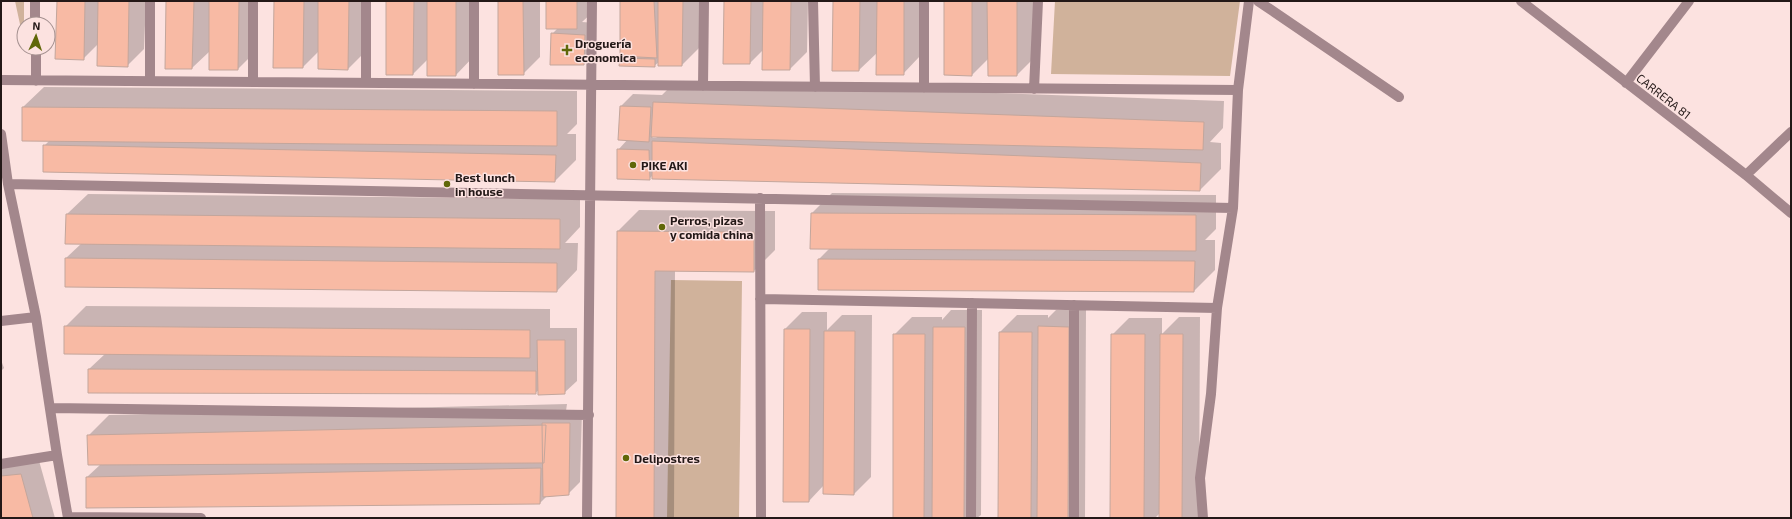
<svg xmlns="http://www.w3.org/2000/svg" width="1792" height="519" viewBox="0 0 1792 519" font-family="'Exo 2',sans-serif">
<rect width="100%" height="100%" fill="#fce2e0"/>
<!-- green -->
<path fill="#d0b29b" d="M15,1H24V43Z
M1055,1H1240L1230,76L1051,74Z
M671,280L742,281L739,518H667Z"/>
<!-- shadow -->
<path fill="#0003" fill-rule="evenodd" d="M58,1H146L144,49L127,66L98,44L83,59Z
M167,1H255V52L238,69L210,51L192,68H166Z
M275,1H369V48L348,69L319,51L303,67Z
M387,1H477L476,54L456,75L428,59L413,74Z
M499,1H540V57L523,74Z
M547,1H594V11L582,22L596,23V52L583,64L552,34L558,28Z
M621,1H700L699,48L682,65H659V62L654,66L621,58L623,55Z
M725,1H808L807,52L790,69L763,50L750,63Z
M834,1H921L920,56L903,74L878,52L859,70Z
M945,1H1034V58L1017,75L989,58L972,75Z
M675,82L1224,101L1223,128L1210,142L1221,143V169L1200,190L653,175L649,179L618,150L628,139L621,106L633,94L662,95ZM654,136H659L656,138H652Z
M44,87L577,91V124L567,134H576V160L555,181L44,146L49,141L23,107Z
M832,193L1216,195V229L1205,240H1215V270L1194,291L819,259L830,248L812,213Z
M88,194L580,199V227L565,243H578L577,270L557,291L66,258L82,243L67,214Z
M639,210L775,211V250L754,271L675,270L674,518H617L618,231Z
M86,306L550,309V328H577V381L564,393L539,390L535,393L89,369L105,354L65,327Z
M951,310H982L981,515L977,518H894V335L912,317H942V320Z
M1056,310H1086L1085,518H999L1000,332L1017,315H1048V318Z
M802,312H827V330L842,315H872L871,477L854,494L824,485L809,501H784L785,329Z
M1179,317H1200L1199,517L1198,518H1160V513L1155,518H1111L1112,335L1129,318H1162V334Z
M1,360L4,368L1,371Z
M567,404L566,411H582L580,482L568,494L547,496L540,503L87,477L101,464L88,436L109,415Z
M38,457L55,518H1V461Z"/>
<!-- building -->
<path fill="#f8baa4" stroke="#c3a69c" d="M57,1H85L84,60L55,59Z
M98,1H129L128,67L97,66Z
M166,1H194L192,69H165Z
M209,1H239L238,70H209Z
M274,1H304L303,68H273Z
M318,1H349L348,70L318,69Z
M386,1H414L413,75H386Z
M427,1H456V76H427Z
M498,1H523L524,75H498Z
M546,1H577V29H546Z
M620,1H654L657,58L620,56Z
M658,1H683L682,66H658Z
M724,1H751L750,64H723Z
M763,1H791L790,70H762Z
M833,1H860L859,71H832Z
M877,1H904V75H876Z
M944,1H972V76L944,75Z
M987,1H1017V76H988Z
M551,33L585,35L584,65H550Z
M620,58L655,59V67L619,66Z
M653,102L1204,122L1203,150L651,137Z
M620,106L651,107L649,142L618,140Z
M22,107L557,111V146L22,141Z
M652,141L1201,163L1200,191L652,179Z
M43,145L556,155L555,182L43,172Z
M617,149L649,150L650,180L617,179Z
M811,213L1196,215V251L810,249Z
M66,214L560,219V249L65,244Z
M617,231L754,232V272L655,271L654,518H616Z
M65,258L557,263V292L65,287Z
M818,259L1195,261L1194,292L818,290Z
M64,326L530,330V358L64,354Z
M1038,326L1069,327L1068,518H1037Z
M933,327H965L964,518H932Z
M784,329H810L809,502H783Z
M824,331H855L854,495L823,494Z
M999,332H1032L1031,518H998Z
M893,334H925L924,518H893Z
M1111,334H1145L1144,518H1110Z
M1160,334H1183L1182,518H1159Z
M537,340H565V394L538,395Z
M88,369L536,371V394L88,393Z
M542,423H570L569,495L543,497Z
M546,425L544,463L88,465L87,435Z
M541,468L540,504L86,508V477Z
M21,474L33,518H1V476Z"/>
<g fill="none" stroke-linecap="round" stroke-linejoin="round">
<!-- lane -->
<path stroke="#a3878c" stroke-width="10" d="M1258,1L1399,97"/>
<!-- street -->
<path stroke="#a3878c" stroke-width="10" d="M35,1V24
M253,1V82
M474,1V84
M813,1L815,87
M1521,1L1746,175L1791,213
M36,48V81
M1,80L1238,90
M150,81V1
M366,83V1
M1626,83L1689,1
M703,86L704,1
M924,88V1
M1034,89L1038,1
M1,134L8,184L36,317L57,455L68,518
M1746,175L1791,132
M8,184L1233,208
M760,198L761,518
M760,299L1217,308
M1074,305V518
M1,321L36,317
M51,408L589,415
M1,464L57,455
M68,517L201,518
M587,518L592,1
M971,518L972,303
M1203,518L1200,478L1211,394L1217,308L1233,208L1238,90L1249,1"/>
</g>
<!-- markers -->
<g fill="#606708" stroke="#fce2e0" stroke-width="1.5">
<path d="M565 44h4v4h4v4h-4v4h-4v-4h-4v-4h4z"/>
<circle cx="633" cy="165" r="4"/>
<circle cx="447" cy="184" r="4"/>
<circle cx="662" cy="227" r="4"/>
<circle cx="626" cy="458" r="4"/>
</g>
<g text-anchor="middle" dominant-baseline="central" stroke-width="3" stroke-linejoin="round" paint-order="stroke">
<!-- poi labels -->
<g font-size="12" font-weight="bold" fill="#231817" stroke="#fce2e0" text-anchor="start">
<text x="575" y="43">Droguería<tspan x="575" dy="14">economica</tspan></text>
<text x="641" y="165">PIKE AKI</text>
<text x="455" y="177">Best lunch<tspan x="455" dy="14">in house</tspan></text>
<text x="670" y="220">Perros, pizas<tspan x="670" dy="14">y comida china</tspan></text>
<text x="634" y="458">Delipostres</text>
</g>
<!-- street labels -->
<g font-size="12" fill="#231817" stroke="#fce2e0">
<text transform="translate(1664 96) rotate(38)">CARRERA 81</text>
</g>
</g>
<!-- border -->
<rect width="1792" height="519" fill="none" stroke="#231817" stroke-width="4"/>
<!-- north arrow -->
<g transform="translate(36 36) rotate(3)"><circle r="19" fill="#fce2e0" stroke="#a59190"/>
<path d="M0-3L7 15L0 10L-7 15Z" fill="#606708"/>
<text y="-6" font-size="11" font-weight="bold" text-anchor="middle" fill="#231817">N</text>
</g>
</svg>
